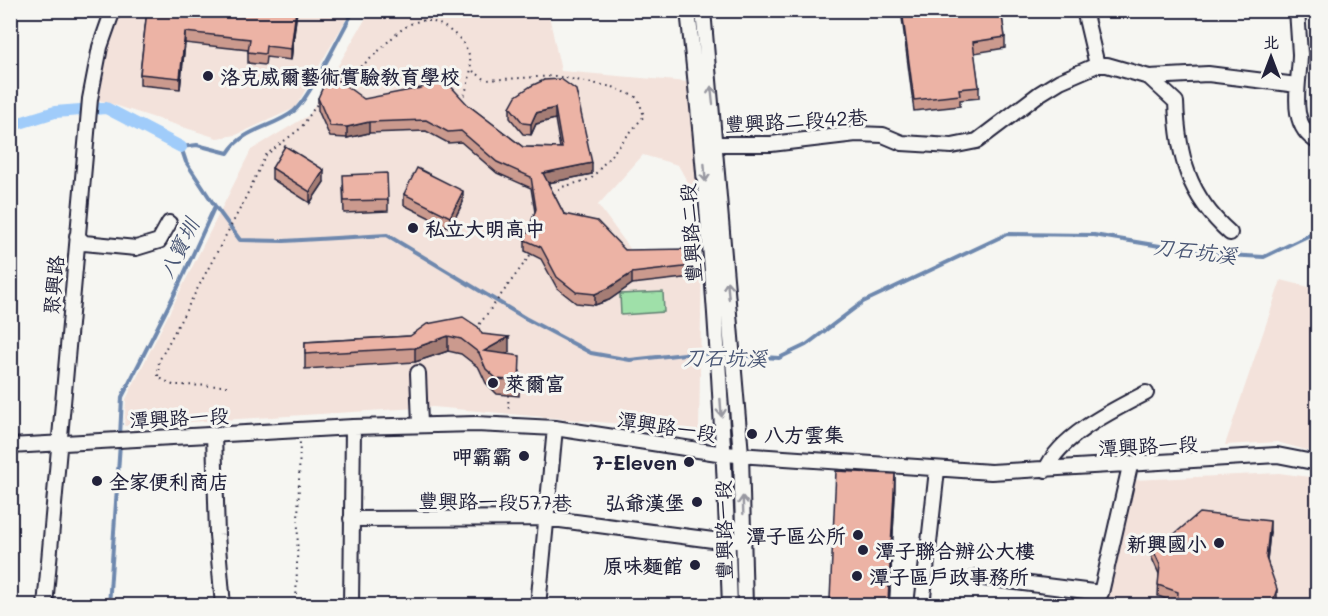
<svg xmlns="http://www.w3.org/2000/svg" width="1328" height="616" viewBox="0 0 1328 616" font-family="Mali,'LXGW WenKai TC',sans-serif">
<rect width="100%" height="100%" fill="#f6f6f2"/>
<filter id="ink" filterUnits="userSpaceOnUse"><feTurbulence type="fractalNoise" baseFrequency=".0167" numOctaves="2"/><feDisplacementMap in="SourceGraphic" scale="12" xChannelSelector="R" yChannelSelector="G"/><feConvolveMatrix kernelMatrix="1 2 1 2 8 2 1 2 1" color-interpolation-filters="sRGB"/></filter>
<g filter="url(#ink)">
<!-- built -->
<path fill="#f3e2db" d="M122,11H351L295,108L236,135L217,138L99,100L108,50Z
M370,11H548L561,71L688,82L698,201L678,165L643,155L598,205L634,254L702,257L699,431L433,407L124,426L126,399L251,150L309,115Z
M1281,280L1317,289V453L1277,442L1225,445Z
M1279,473L1317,478V605L1105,606L1134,480Z"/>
<!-- green -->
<path fill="#9fe0a9" stroke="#608172" stroke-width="1.5" d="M1312,11H1318L1317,134L1314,126Z
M663,292L664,312L621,315L620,294Z"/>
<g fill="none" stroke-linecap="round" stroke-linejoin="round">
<!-- stream -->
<path stroke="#6e88ae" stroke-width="4" d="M215,206L240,240L284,241L387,235L525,318L591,353L630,360L694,353L779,358L806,345L863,302L1007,234L1094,235L1208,254L1264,257L1318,231
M120,436L122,397L178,287L215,206L186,162L181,147L197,145L228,153C243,128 273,128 294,111C309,99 342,31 354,10
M109,606L120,443"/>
<!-- canal -->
<path stroke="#a0ccfa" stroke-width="12" d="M10,126L55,112L106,108L181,147"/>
<defs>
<path id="minor" d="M688,10C710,208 723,407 730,606
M703,10L741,454L745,606
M1084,10L1097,65
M1297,10C1298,25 1299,39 1300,54C1300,82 1286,125 1318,142
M1149,77L1176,102C1178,156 1188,196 1230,233
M703,144H771L856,134L883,135L902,143L952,146L977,141L1039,94L1060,81L1097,65H1107L1149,77L1208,74L1297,85
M77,236L84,243L136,248L159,241L169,223
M418,373L420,424
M214,434L217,535L223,606
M10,446L353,427L476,424L555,428L724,454L991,472L1277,455L1318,463
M1046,470C1059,436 1115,409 1146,393
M351,519L545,518L728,542L736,540
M976,577L1101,593L1130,466
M45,606L90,99L100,47L113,10
M351,606L353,427
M538,606L555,428
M922,606L937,470"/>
</defs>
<!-- minor casing -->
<use href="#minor" stroke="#22223b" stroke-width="18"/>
<!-- path -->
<path stroke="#22223b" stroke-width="2" stroke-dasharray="1.5 4.5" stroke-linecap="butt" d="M473,71L486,80L555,76L613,87L638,98L644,116L591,179L562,187L554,195
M334,81C346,76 360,68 370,59C400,32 418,0 459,38C478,59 470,78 462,102
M476,329L531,254
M227,386L173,385L158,377L159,361L241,207L266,155L301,128L319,101
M508,395L509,413
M296,606L300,440"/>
<!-- minor -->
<use href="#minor" stroke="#f6f6f2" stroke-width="14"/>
</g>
<!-- wall -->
<path fill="#cb9a8e" stroke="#22223b" stroke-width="1.5" d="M147,10H297L291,60L266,57L265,65L248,63V50L185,43L180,89L140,85V74Z
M901,10H1001L1005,37V48L974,53L979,87V98L960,100V106L914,111Z
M544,80L592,174L548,183L564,214L625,250L692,266V277L632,284L609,300L595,305L576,303L557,288L541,259L525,251V240L535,212L531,188L497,173L461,142L448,143L426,131L369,133L347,138L330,137L318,110V98L364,99L468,105L523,147L560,148L555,119L536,124L531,135L523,134L510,118V107Z
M272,168L324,182L310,203L272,179Z
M343,186L388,200V211L344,213Z
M404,194L463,202L450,228L404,205Z
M482,334L509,352L506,354L520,371L519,396L497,394L486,383L479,368L461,354L448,351L415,362L305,369V342L410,336Z
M895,495L889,606H830V599Z
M1270,532L1267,560L1277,600L1275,606H1177V603L1158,596L1159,574L1151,556V545L1165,542Z"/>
<!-- shaded-wall -->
<path fill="#a57d74" stroke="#22223b" stroke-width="1.5" d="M296,10H297L291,60V49Z
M185,32V43L180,89V78Z
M555,108V119L536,124L531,135V124L536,113Z
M369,122V133L347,138V127Z
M592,163V174L543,184V173Z
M324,170V182L310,203V192Z
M463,191V202L450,228V217Z
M632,273V284L609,300L595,305V294Z
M448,336V351L415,362V348Z
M509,337V352L484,365V351Z
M895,474V495L889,606H888Z
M1270,521V532L1266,569V558Z
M1277,589V600L1275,606H1273V601Z"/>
<!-- building -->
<path fill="#ecb3a5" stroke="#22223b" stroke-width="1.5" d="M147,10H296L291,49L266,46L265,54L248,52L250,39L185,32L180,78L140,74Z
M902,10H1001L1005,37L973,42L979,87L959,89L960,95L914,100Z
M327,78L339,81L364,99L421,88L436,81H446L468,105L523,147L562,148L555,108L536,113L531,124L523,123L510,107L516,96L531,86L544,80L561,79L576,90L592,163L543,173L564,214L597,221L625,250L688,249L692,266L632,273L609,288L595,294L576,292L557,277L541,247L525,240L536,209L531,177L497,162L461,131L448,132L426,120L369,122L347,127L330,126L318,98Z
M285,146L324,170L310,192L272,168Z
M417,168L463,191L450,217L404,194Z
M387,173L388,200L344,201L343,175Z
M463,317L478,327L482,334L509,337L484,351L520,356L519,381L497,379L486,369L479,353L461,339L448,336L415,348L305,354V342L410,336L427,324Z
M836,471L895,474L888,602L830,599Z
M1199,513L1270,521L1266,558L1277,589L1273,601L1200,599L1197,606H1177L1178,592L1158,585L1160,565L1151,545L1155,537L1165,542Z"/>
<!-- one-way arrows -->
<defs><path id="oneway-shaft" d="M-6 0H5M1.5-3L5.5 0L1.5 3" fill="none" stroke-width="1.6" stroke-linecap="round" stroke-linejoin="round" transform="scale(1.5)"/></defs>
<g stroke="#9797a0">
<use href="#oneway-shaft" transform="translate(712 95) rotate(-96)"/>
<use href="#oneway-shaft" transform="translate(705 173) rotate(86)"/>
<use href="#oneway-shaft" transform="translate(728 290) rotate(-95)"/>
<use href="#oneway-shaft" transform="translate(721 408) rotate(86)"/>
<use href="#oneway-shaft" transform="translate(743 505) rotate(-92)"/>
</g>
</g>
<!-- markers -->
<g fill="#22223b" stroke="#f6f6f2" stroke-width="2">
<circle cx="208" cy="76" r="6"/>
<circle cx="413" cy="228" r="6"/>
<circle cx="493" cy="383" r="6"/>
<circle cx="752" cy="434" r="6"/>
<circle cx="524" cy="456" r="6"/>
<circle cx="689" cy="462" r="6"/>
<circle cx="97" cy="481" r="6"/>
<circle cx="697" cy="502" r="6"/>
<circle cx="858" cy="535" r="6"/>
<circle cx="1219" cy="543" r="6"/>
<circle cx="863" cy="550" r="6"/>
<circle cx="695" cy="565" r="6"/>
<circle cx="857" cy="576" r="6"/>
</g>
<g text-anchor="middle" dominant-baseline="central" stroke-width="6" stroke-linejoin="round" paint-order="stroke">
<!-- poi labels -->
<g font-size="20" font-weight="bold" fill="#22223b" stroke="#f6f6f2" text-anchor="start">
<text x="220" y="76">洛克威爾藝術實驗教育學校</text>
<text x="425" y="228">私立大明高中</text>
<text x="505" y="383">萊爾富</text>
<text x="764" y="434">八方雲集</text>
<text x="512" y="456" text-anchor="end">呷霸霸</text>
<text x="677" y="462" text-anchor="end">7-Eleven</text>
<text x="109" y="481">全家便利商店</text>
<text x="685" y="502" text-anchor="end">弘爺漢堡</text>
<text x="846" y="535" text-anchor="end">潭子區公所</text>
<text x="1207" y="543" text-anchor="end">新興國小</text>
<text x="875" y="550">潭子聯合辦公大樓</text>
<text x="683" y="565" text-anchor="end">原味麵館</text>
<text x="869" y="576">潭子區戶政事務所</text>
</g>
<!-- street labels -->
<g font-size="20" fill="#22223b" stroke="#f6f6f2">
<text transform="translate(796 120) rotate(-3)">豐興路二段42巷</text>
<text transform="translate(690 233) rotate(-94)">豐興路二段</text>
<text transform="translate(53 285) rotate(-85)">聚興路</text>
<text transform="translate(179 417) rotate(-3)">潭興路一段</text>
<text transform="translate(667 426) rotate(9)">潭興路一段</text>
<text transform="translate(1148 445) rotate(-3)">潭興路一段</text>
<text transform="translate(495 501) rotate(1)">豐興路一段577巷</text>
<text transform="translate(723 530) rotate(-91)">豐興路一段</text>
</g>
<!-- water labels -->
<g font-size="21" font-style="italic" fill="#485574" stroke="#f6f6f2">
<text transform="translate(178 248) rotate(-64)">八寶圳</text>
<text transform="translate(1195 250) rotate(7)">刀石坑溪</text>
<text transform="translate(725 357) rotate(1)">刀石坑溪</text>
</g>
</g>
<!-- margin -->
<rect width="1328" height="616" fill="none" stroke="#f6f6f2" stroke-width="36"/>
<rect x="18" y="18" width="1292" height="580" fill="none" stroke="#22223b" stroke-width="2" filter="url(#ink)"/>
<!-- north arrow -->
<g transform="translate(1271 57)" stroke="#f6f6f2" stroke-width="4.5" paint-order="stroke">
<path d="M0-4.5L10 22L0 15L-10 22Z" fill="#22223b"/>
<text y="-9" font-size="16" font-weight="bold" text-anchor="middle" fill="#22223b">北</text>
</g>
</svg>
